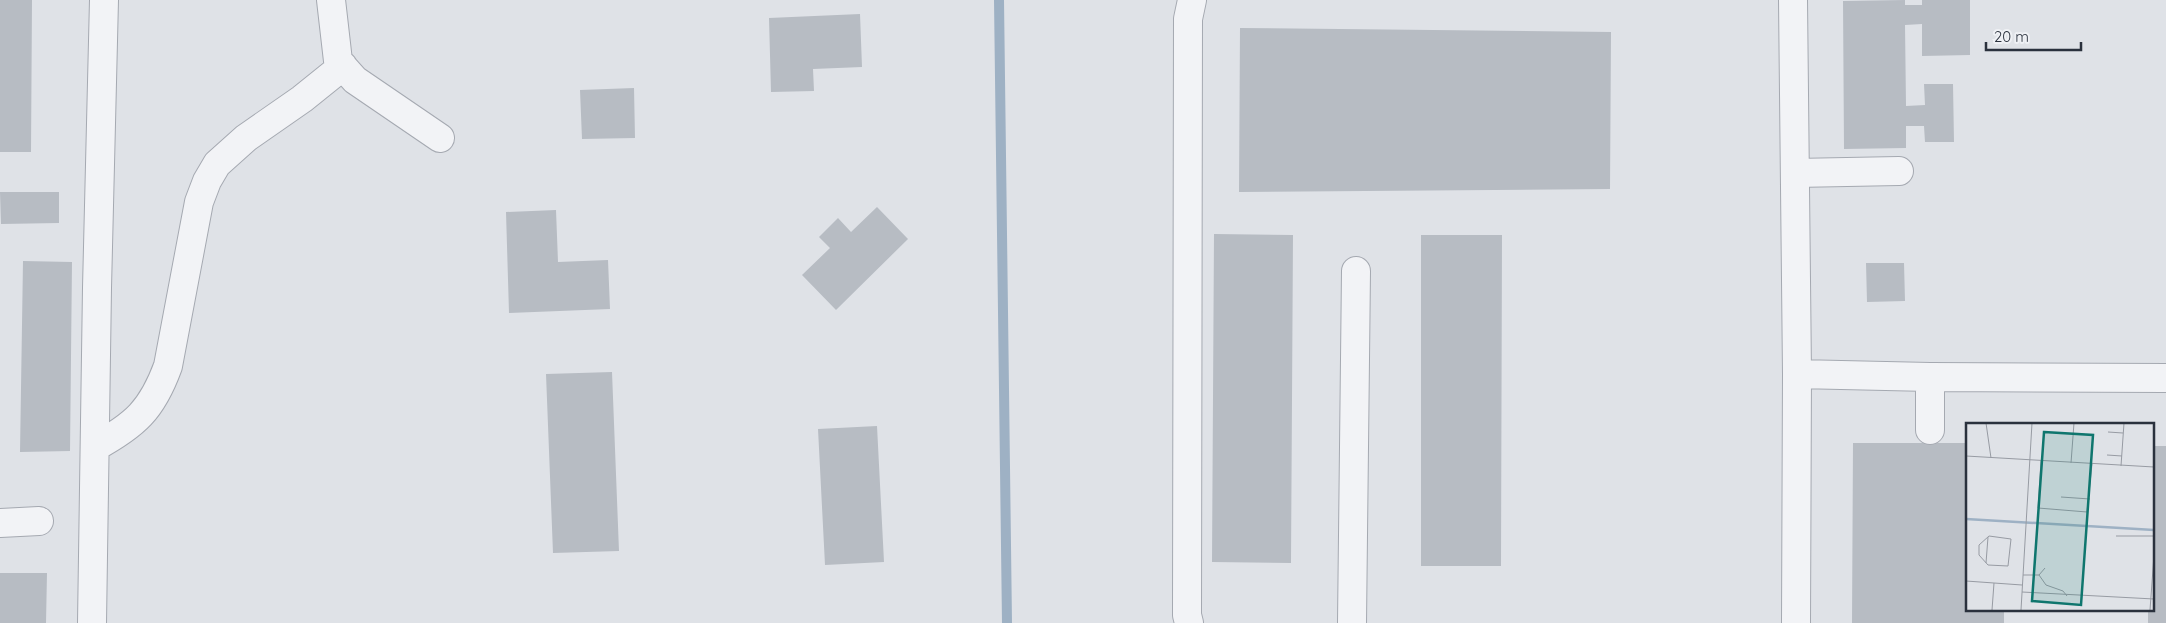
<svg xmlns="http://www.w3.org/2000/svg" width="2166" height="623" viewBox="0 0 2166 623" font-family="Quicksand,sans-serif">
<rect width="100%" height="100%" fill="#dfe2e7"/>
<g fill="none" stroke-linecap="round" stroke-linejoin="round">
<!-- stream -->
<path stroke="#9eb1c4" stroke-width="10" d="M999,0L1007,623"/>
</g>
<!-- building -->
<path fill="#b7bcc3" d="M0,0H32L31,152H0Z
M1905,0V5H1922V0H1970V55L1922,56V24L1905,25L1906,106L1925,105L1924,84H1953L1954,142H1925L1924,126H1906V148L1844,149L1843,1Z
M860,14L862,67L813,69L814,91L771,92L769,18Z
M1240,28L1611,32L1610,189L1239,192Z
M634,88L635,138L582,139L580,90Z
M0,192H59V223L1,224Z
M877,207L908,239L836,310L802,275L830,248L819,237L838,218L851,232Z
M556,210L558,262L608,260L610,309L509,313L506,212Z
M1214,234L1293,235L1291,563L1212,562Z
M1421,235H1502L1501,566H1421Z
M23,261L72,262L70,451L20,452Z
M1866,263H1904L1905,301L1867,302Z
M612,372L619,551L553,553L546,374Z
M877,426L884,562L825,565L818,429Z
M1853,443H1967V609H2004V623H1852Z
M2152,446H2166V623H2148V609H2152Z
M0,573H47L46,623H0Z"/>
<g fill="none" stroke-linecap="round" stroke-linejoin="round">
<defs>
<path id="minor" d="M331,0L338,61L355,80L440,138
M1793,0L1797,374L1796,623
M1795,173L1899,171
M1797,374L1930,377L2166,378
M1930,430V377
M95,447C135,425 152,410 168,366L199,202L207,181L217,164L246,138L302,99L343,66
M0,523L39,521
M92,623L97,288L104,0
M1189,623L1187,615L1188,19L1192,0
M1352,623L1356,271"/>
</defs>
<!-- minor casing -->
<use href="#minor" stroke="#a5a9b1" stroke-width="30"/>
<!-- minor -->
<use href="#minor" stroke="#f2f3f6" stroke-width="28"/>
</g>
<!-- overview -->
<g transform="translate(1966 423)">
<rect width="188" height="188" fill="#dfe2e7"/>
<path fill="none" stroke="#9eb1c4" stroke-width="2.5" d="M0,96L188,107"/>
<path fill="none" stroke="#979ba3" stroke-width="1" d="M20,0L25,35M142,9L157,10M141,32L156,33M0,33L188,44M75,38L72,85L121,89L126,41M105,40L108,0M155,43L158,0M95,74L124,76M23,113L45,116L42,143L22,142L13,132V122ZM150,113H188M20,140L22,114M57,152H73L79,145M73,152L80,162L97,168L101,173M0,158L56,162M56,169L188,176M26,187L28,160M55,187L66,0M184,187L188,132"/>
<path fill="#0f766e" fill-opacity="0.15" stroke="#0f766e" stroke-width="2.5" d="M78,9L127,12L115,182L66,178Z"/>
<rect width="188" height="188" fill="none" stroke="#2a313d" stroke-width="2.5"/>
</g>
<!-- scale -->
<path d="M1986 42v8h95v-8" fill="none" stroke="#2a313d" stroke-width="2.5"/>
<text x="1994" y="42" font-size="15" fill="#2a313d" stroke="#eff1f5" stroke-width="4" paint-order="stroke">20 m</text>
</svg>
